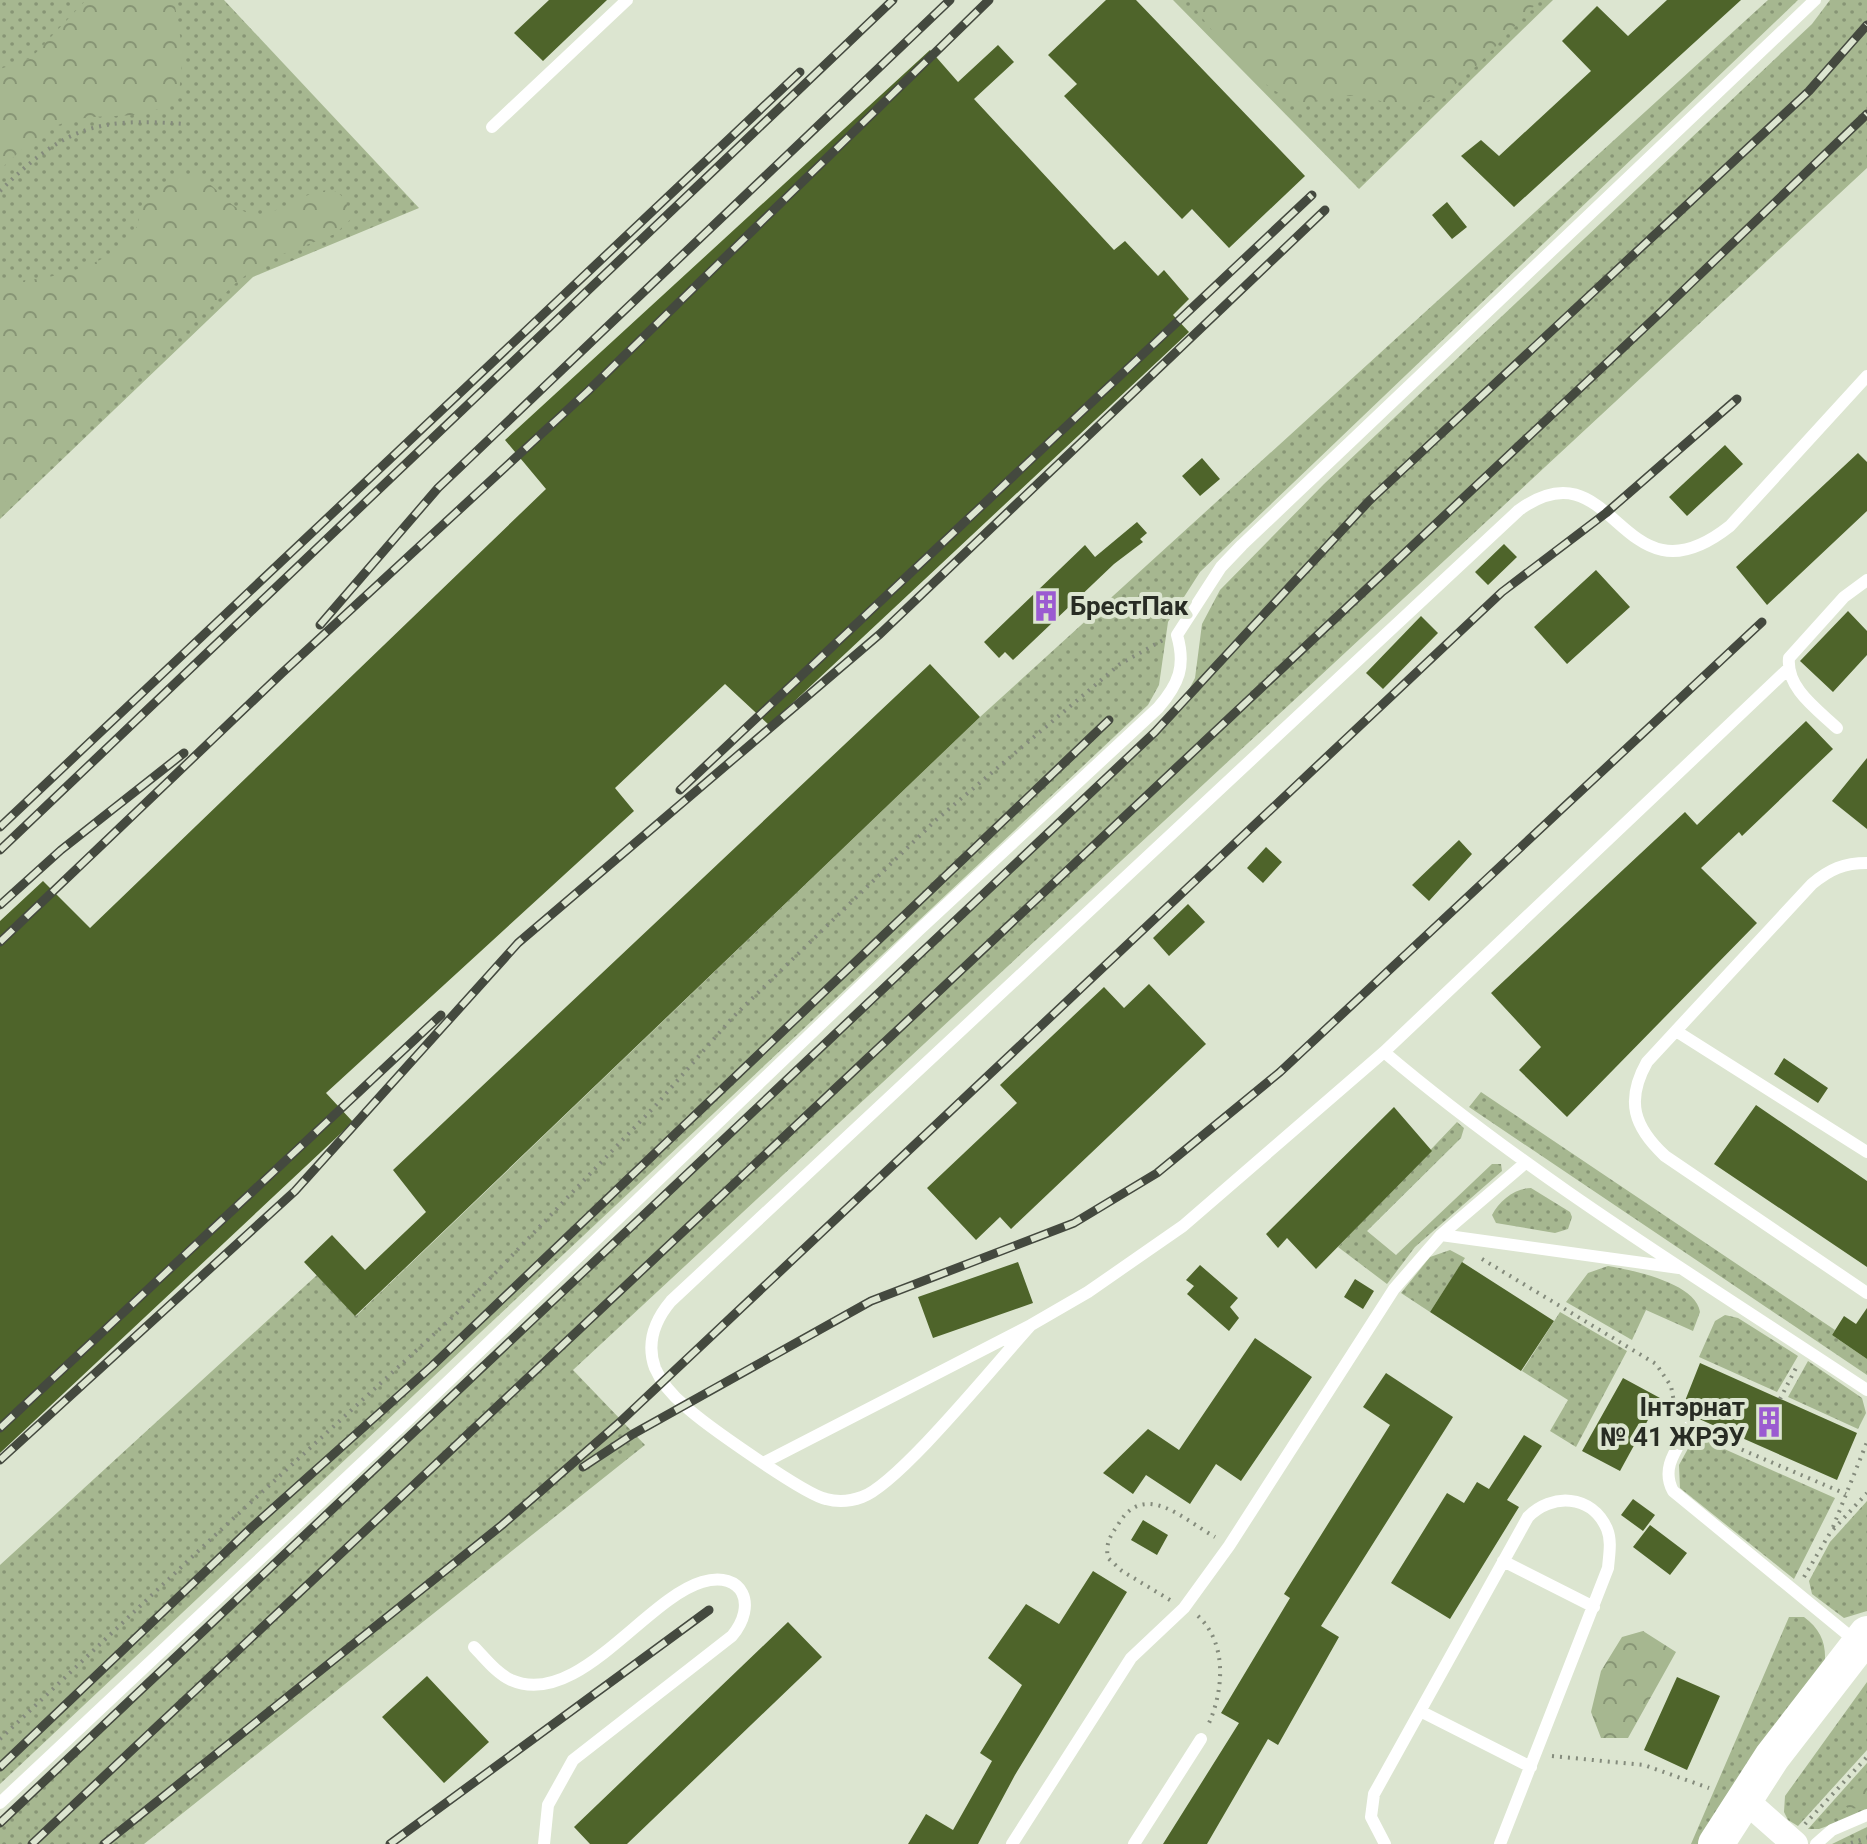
<svg xmlns="http://www.w3.org/2000/svg" width="1867" height="1844" viewBox="0 0 1867 1844" font-family="Roboto,sans-serif">
<defs>
<pattern id="green-dots" width="8" height="8" patternUnits="userSpaceOnUse" patternTransform="scale(2)"><rect width="8" height="8" fill="#a6b790"/><path d="M2 2h.1M6 6h.1" fill="none" stroke="#879575" stroke-width="1.8" stroke-linecap="round"/></pattern>
<pattern id="forest-crowns" width="20" height="18" patternUnits="userSpaceOnUse" patternTransform="scale(2)"><rect width="20" height="18" fill="#a6b790"/><path d="M2 6a3 3 0 1 1 6 0M12 15a3 3 0 1 1 6 0" fill="none" stroke="#879575"/></pattern>
</defs>
<rect width="100%" height="100%" fill="#dce5d0"/>
<!-- green -->
<path fill="url(#green-dots)" d="M0,0H224L419,208L253,277L0,519Z
M1173,0H1553L1359,189Z
M1768,0H1798L1200,572L1168,622L1159,685L1148,705L0,1784V1565L317,1275L356,1316L980,717Z
M1830,0H1867V168L573,1370L645,1445L144,1844H0V1823L1155,732L1184,699L1195,678L1202,624L1220,590L1324,484L1812,24Z
M1481,1092L1835,1330L1832,1335L1867,1359V1375L1469,1107Z
M1457,1122L1464,1128L1461,1138L1367,1231L1396,1255L1492,1164H1501L1502,1171L1415,1247L1387,1284L1338,1247Z
M1531,1188L1570,1212L1572,1217L1568,1229L1555,1233L1496,1223L1492,1215C1499,1201 1515,1188 1531,1188Z
M1450,1250L1465,1258L1430,1312L1401,1293L1430,1257Z
M1608,1266C1632,1270 1696,1283 1700,1312L1693,1331L1646,1310L1632,1340L1566,1302L1588,1273Z
M1560,1312L1627,1351L1576,1447L1550,1431L1568,1400L1522,1371Z
M1725,1315L1738,1318L1798,1356L1777,1392L1699,1357L1715,1321Z
M1808,1361L1862,1398L1866,1413L1858,1429L1788,1397Z
M1695,1436L1835,1498L1794,1579L1680,1488L1679,1465Z
M1867,1501V1611L1844,1618L1812,1594L1809,1581L1830,1542Z
M1789,1617H1804C1820,1629 1826,1642 1825,1662L1704,1844H1691Z
M1867,1682V1750L1798,1826L1788,1820L1784,1812L1785,1796Z
M1867,1763V1812L1819,1829H1808Z
M1867,1827V1844H1832Z"/>
<!-- forest -->
<path fill="url(#forest-crowns)" d="M86,0H174L183,53L179,94C149,127 106,109 66,122C41,130 19,152 0,170V69L31,58Z
M1190,0H1540C1509,30 1470,80 1432,99C1402,113 1384,99 1355,96C1336,94 1319,103 1300,102C1268,98 1206,28 1190,0Z
M182,174C219,174 224,216 261,214C290,213 341,158 351,219L335,234L270,259L239,280L0,507V280C35,285 104,267 129,240C137,232 138,222 141,211C148,194 166,182 182,174Z
M1643,1631L1676,1652L1628,1738H1601L1591,1712L1601,1671L1622,1637Z
M1867,1774V1807L1848,1809L1844,1803L1848,1793Z"/>
<!-- building -->
<path fill="#4e642a" d="M549,0H607L543,61L514,33Z
M1106,0H1136L1305,176L1229,248L1192,209L1182,219L1064,96L1077,84L1048,55Z
M1667,0H1741L1514,207L1461,156L1481,140L1499,156L1591,71L1562,41L1597,6L1628,36Z
M998,45L1014,62L974,99L1114,250L1125,241L1158,276L1164,270L1189,299L1173,315L1189,332L769,725L725,684L615,788L634,811L326,1093L353,1122L0,1453V921L43,881L90,928L546,489L505,440L930,50L958,82Z
M1447,202L1467,227L1452,239L1432,215Z
M1725,445L1743,464L1687,516L1669,497Z
M1858,453L1867,462V511L1767,605L1736,567Z
M1202,458L1220,479L1200,496L1182,476Z
M1137,522L1147,533L1140,539L1143,542L1114,564L1013,660L1005,652L999,658L984,642L1085,545L1095,557Z
M1504,544L1517,557L1488,585L1475,572Z
M1596,570L1630,607L1567,664L1534,627Z
M1848,611L1867,631V655L1833,692L1800,661Z
M1421,616L1438,633L1383,689L1366,673Z
M930,664L980,717L355,1316L304,1262L332,1235L365,1270L426,1212L393,1170Z
M1806,721L1833,749L1742,836L1739,832L1701,868L1757,923L1567,1117L1519,1070L1541,1047L1491,993L1685,812L1697,825Z
M1867,758V829L1832,801Z
M1459,840L1472,854L1429,901L1412,885Z
M1266,847L1282,862L1263,883L1247,868Z
M1188,904L1205,922L1169,956L1153,938Z
M1149,984L1206,1044L1011,1229L1000,1217L976,1240L927,1188L1017,1103L1000,1085L1104,987L1124,1008Z
M1784,1058L1828,1088L1818,1103L1774,1074Z
M1756,1105L1867,1181V1267L1714,1164Z
M1394,1107L1432,1151L1316,1269L1287,1238L1278,1248L1266,1234Z
M1018,1262L1033,1303L933,1338L918,1297Z
M1462,1262L1554,1321L1521,1371L1430,1312Z
M1200,1265L1238,1298L1230,1307L1239,1318L1229,1331L1187,1294L1194,1286L1186,1280Z
M1355,1279L1374,1291L1363,1309L1344,1297Z
M1867,1308V1359L1832,1335L1844,1316L1856,1324Z
M1255,1338L1312,1377L1241,1481L1216,1464L1190,1504L1146,1475L1133,1494L1103,1473L1148,1429L1179,1450Z
M1700,1363L1857,1433L1837,1480L1681,1411Z
M1386,1373L1453,1417L1321,1626L1339,1637L1278,1745L1268,1739L1207,1844H1163L1239,1723L1221,1713L1290,1598L1284,1594L1390,1425L1363,1407Z
M1623,1378L1660,1398L1620,1471L1582,1451Z
M1524,1435L1542,1446L1507,1500L1519,1507L1450,1619L1391,1583L1447,1493L1464,1503L1477,1482L1489,1489Z
M1633,1499L1655,1515L1643,1531L1621,1515Z
M1143,1520L1168,1535L1157,1555L1131,1540Z
M1650,1525L1687,1553L1670,1575L1633,1547Z
M1093,1571L1127,1592L1015,1775L978,1844H908L926,1814L953,1830L992,1761L980,1753L1022,1685L988,1658L1026,1604L1059,1624Z
M788,1622L822,1657L627,1844H590L574,1827Z
M427,1676L489,1742L444,1783L382,1717Z
M1677,1677L1720,1696L1687,1770L1644,1750Z"/>
<g fill="none" stroke-linecap="round" stroke-linejoin="round">
<!-- path -->
<path stroke="#848b7c" stroke-width="4" stroke-dasharray="2 6" stroke-linecap="butt" d="M0,191C63,128 96,117 184,124
M1482,1259L1656,1364L1671,1386L1677,1418
M1780,1399L1797,1366
M1705,1434L1846,1494
M1833,1527L1867,1442
M1804,1577L1830,1533L1867,1493
M1170,1600L1122,1571L1108,1558C1105,1543 1111,1535 1119,1523C1145,1481 1183,1519 1215,1537
M1198,1616C1227,1643 1224,1689 1209,1723
M0,1739L211,1539L456,1314L656,1105L733,1017L936,820L1120,664L1163,640
M1552,1756L1644,1765L1709,1788
M1805,1824L1867,1757
M1851,1843L1867,1838"/>
<!-- service -->
<path stroke="#fff" stroke-width="12" d="M492,127L627,0
M1837,728C1817,709 1786,688 1789,658L1844,597L1867,580
M1867,863C1844,863 1830,869 1812,884L1647,1062C1625,1101 1634,1127 1665,1156L1867,1293
M1676,1031L1867,1152
M1384,1052C1534,1179 1703,1281 1867,1390
M1441,1235L1679,1268
M1031,1325C998,1361 899,1484 862,1497C851,1501 837,1502 826,1499C805,1495 703,1423 685,1406C673,1396 661,1382 655,1368C646,1343 655,1320 671,1301L1519,510C1616,440 1620,613 1730,526L1867,376
M1689,1427C1678,1448 1660,1467 1673,1491L1858,1643
M765,1462L1031,1325L1088,1292L1183,1226L1384,1052L1788,669
M1503,1561L1594,1607
M474,1647C485,1658 496,1673 511,1680C577,1709 645,1599 702,1582C743,1570 758,1605 732,1636L573,1760L548,1805L544,1844
M1422,1712L1531,1767
M0,1803L410,1418L919,930L1158,708C1179,684 1186,666 1177,635L1221,567L1242,545L1815,0
M1012,1844L1131,1658L1184,1608L1229,1546L1394,1289L1441,1235L1524,1164
M1134,1844L1201,1739
M1385,1844L1371,1817L1374,1794L1528,1517C1551,1493 1592,1494 1607,1529C1612,1541 1609,1555 1608,1568L1500,1844
M1816,1844L1832,1830L1867,1815"/>
<!-- minor -->
<path stroke="#fff" stroke-width="26" d="M1744,1799L1795,1844"/>
<!-- secondary -->
<path stroke="#fff" stroke-width="36" d="M1716,1844L1772,1757L1867,1634"/>
<defs>
<path id="rail" d="M320,625L438,488L950,0
M680,790L1312,195
M0,827L800,72
M0,850L893,0
M0,905L61,850L184,753
M0,942L282,673L588,391L989,0
M0,1428L441,1015
M0,1460L295,1191L518,943L880,634L1325,210
M583,1467L633,1434L871,1301L1074,1223L1157,1173L1280,1072L1762,622
M0,1767L251,1528L432,1366L1109,720
M0,1823L1155,732L1369,501L1809,91L1867,25
M32,1844L1661,312L1867,114
M104,1844L502,1525L620,1422L1502,592L1606,513L1737,399
M390,1844L709,1610"/>
</defs>
<!-- rail casing -->
<use href="#rail" stroke="#44493f" stroke-width="9"/>
<!-- rail -->
<use href="#rail" stroke="#dce5d0" stroke-width="6" stroke-dasharray="18" stroke-linecap="butt"/>
</g>
<!-- icons -->
<defs>
<symbol id="building-bare" viewBox="-9 -9 18 18"><path d="M-4-6H4V6H1V3H-1V6H-4ZM-2.5-4.3h1.7v1.8h-1.7ZM.8-4.3h1.7v1.8H.8ZM-2.5-1h1.7V.8h-1.7ZM.8-1h1.7V.8H.8Z" fill="#9b5bd1" stroke="#dce5d0" stroke-width="2.5" paint-order="stroke"/></symbol>
</defs>
<g fill-rule="evenodd">
<use href="#building-bare" x="1024" y="584" width="44" height="44"/>
<use href="#building-bare" x="1747" y="1400" width="44" height="44"/>
</g>
<g text-anchor="middle" dominant-baseline="central" stroke-width="8" stroke-linejoin="round" paint-order="stroke">
<!-- poi labels -->
<g font-size="26" font-weight="bold" fill="#282c24" stroke="#dce5d0" text-anchor="start">
<text x="1070" y="606">БрестПак</text>
<text x="1745" y="1407" text-anchor="end">Інтэрнат<tspan x="1745" dy="30">№ 41 ЖРЭУ</tspan></text>
</g>
</g>
</svg>
